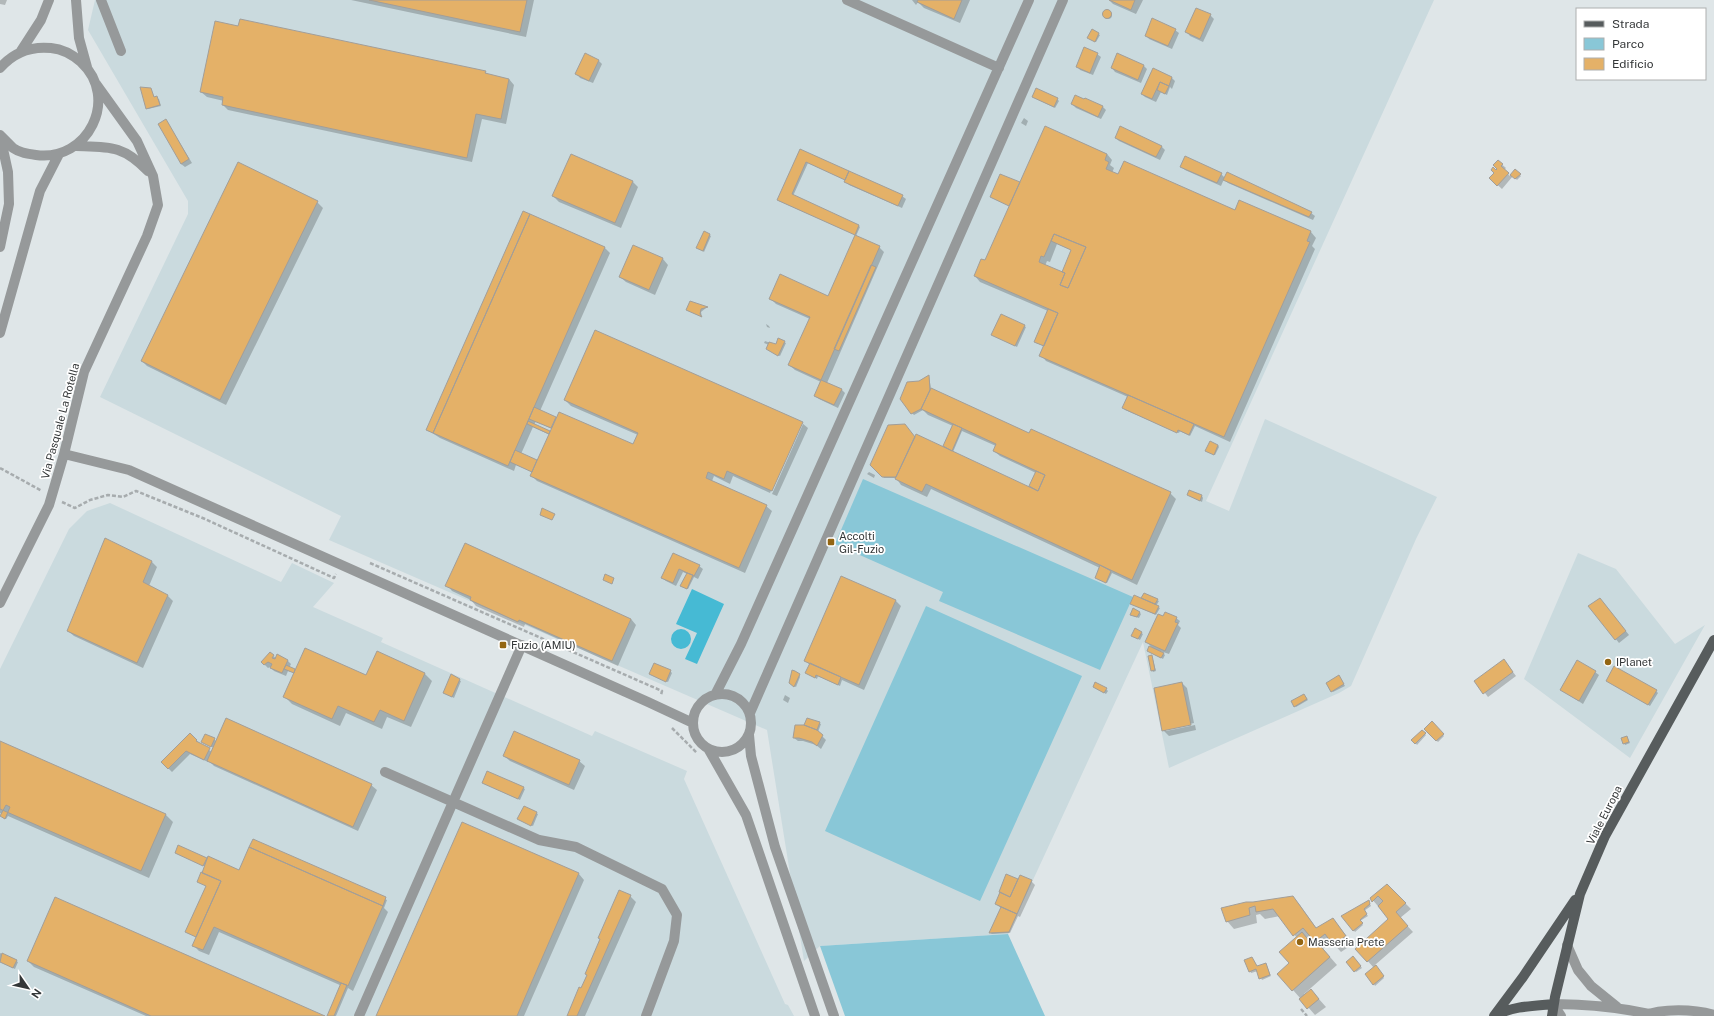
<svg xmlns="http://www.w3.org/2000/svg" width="1714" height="1016" viewBox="0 0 1714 1016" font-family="'Public Sans',sans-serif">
<rect width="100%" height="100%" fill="#dfe6e8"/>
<!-- built -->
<path fill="#cadade" d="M95,0H1434L1206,501L1229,511L1265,419L1437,497L1416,539L1351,686L1339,693L1169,768L1143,642L1008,934L820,946L804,961L767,730L329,540L341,516L100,397L188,214V201L88,30Z
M110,503L281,582L292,563L334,583L313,607L383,638L381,642L592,736L595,731L687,771L684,779L785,1004L788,1005L794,1016H0V669L69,529L87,511Z
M1578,553L1616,569L1675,644L1705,625L1630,758L1524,679Z"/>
<!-- green -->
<path fill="#89c7d7" d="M863,479L1133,597L1100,670L939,601L943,592L835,544Z
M926,606L1082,676L980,901L825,831Z
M1008,934L1045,1016H845L820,946Z"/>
<!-- water -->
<path fill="#46bad4" d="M692,589L724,604L697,664L685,659L697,633L676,624Z
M671 639a10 10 0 1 1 20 0a10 10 0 1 1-20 0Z"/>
<!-- shadow -->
<path fill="#0003" fill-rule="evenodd" d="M0,0H7L5,5L0,4Z
M351,0H534L526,37Z
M912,0H970L960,23L924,8L918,2L916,5Z
M1109,0H1143L1136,14L1113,4Z
M1104 15a4 4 0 1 1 8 0a4 4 0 1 1-8 0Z
M1210,15L1214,19L1203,42L1190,36L1187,32Z
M1175,30L1179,33L1172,49L1149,39L1146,35Z
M1098,34L1100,35L1096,42L1090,39Z
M1097,54L1101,57L1093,75L1080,70L1077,66Z
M598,60L602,64L593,83L580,78L577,74Z
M1144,66L1147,69L1141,83L1115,72L1112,68Z
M1153,69L1172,78L1175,81L1172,89L1170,87L1167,95L1161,92L1156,102L1145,97L1142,94Z
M485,72L489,75L509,79L514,85L506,124L482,119L472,162L228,110L223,105L224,101L207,97L201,92Z
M151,89L154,98L159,99L161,106L148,109L147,108Z
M1033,97L1057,99L1059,101L1055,108Z
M1072,104L1102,106L1106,110L1101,119L1076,108Z
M1024,118L1028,121L1026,126L1021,123Z
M166,120L192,163L185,167L181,164Z
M1045,127L1107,154L1112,160L1110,165L1114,168L1112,173L1235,211L1240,201L1311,232L1316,238L1312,246L1315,249L1230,442L1195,426L1190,436L1180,431L1179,433L1125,410L1123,408L1128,397L1046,361L1041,355L1044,346L1036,343L1048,311L980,282L975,276L986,262L1010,206L991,197L1020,183ZM1057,244L1072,250L1063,273L1045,266L1047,261L1050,262Z
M1116,138L1161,146L1165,150L1160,160L1119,141Z
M800,150L902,196L906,199L902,208L849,185L846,181V180L808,163L793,196L859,226L860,227L856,236L879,247L884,252L827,383L841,389L845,393L838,408L819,399L815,396L821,382L795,370L789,365L810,319L776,304L770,298L828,297L856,235L779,201Z
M571,155L633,182L638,187L621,228L559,202L553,196Z
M1498,161L1506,168L1504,170L1510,176L1515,171L1521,176L1517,180L1513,176L1502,189L1490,178L1499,169Z
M1182,167L1221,174L1225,178L1311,213L1315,216L1313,220L1228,183L1224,179L1221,186L1185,170Z
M317,202L323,208L226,405L147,366L142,361Z
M705,232L711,236L704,252L698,248Z
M634,246L663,259L668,265L655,295L626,282L620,277Z
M604,247L610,253L540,411L557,419L634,446L638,435L571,406L565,400L802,423L808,428L777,496L772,494L803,424H801L770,493L733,476L730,484L714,476L712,481L766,506L772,511L745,573L537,481L532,476L533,472L516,465L514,471L440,438L429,431ZM536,421L552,429L551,432L534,425ZM533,427L550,435L538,462L521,454Z
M705,307L706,308L701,312L702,317L687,310Z
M766,324L769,326L770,328L767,327Z
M1024,326L1026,327L1017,347L993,335Z
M765,341L776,345L784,342L786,343L780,356L769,350V345L764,343Z
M929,376L931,389L1030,434L1170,493L1176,499L1137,585L1112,573L1107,583L1098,579L1100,568L931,489L927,497L901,485L896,478H884L872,465L915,438L943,448L953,426L928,415L923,410L914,415L912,413L919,382ZM962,431L996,446L994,451L1000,456L1036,473L1029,488L953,452Z
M1218,445L1219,447L1215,455L1208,452Z
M869,472L875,475L874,478L867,474Z
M1190,491L1202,496L1203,498L1202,502L1190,496Z
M105,539L152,562L157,567L149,586L168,596L173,601L143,668L74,636L68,631Z
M673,554L699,566L703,569L698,579L694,577L688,589L683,587L687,574L683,572L676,586L666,581L662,578Z
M447,585L631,619L636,625L618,666L525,624L524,627L476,606L471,600L452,591Z
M1144,594L1159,601L1156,606L1160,608L1156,615L1131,604L1142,599Z
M896,601L901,606L864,690L842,680L840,686L818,676L817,679L806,673L810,665L805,660Z
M1603,602L1629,635L1619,643L1590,607Z
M1139,612L1141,614L1139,618L1133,616Z
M1164,618H1176L1180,621L1178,625L1181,628L1169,654L1160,651L1165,655L1163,659L1148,651L1153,649L1147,642Z
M1135,629L1143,634L1140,640L1134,637Z
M377,652L425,674L432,681L411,727L387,717L382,729L346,713L340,726L292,704L284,696L295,673L288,671L286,676L274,671L270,667L268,668L262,662L270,654L276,658L288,661L291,664L289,668L296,671L366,677Z
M1152,656L1156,671L1153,672L1152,670Z
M1507,664L1516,676L1488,697L1476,681Z
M670,671L672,673L668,682L650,674Z
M1595,672L1599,675L1583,704L1561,690Z
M799,675L800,677L796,687L791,684Z
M451,676L461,681L454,698L444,693Z
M1340,678L1345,686L1333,692L1332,691Z
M1609,682L1656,691L1658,693L1650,706Z
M1182,683L1187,688L1194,723L1166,729V731L1195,725L1196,730L1169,736L1163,730Z
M1094,687L1106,689L1108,691L1106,694Z
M785,695L790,698L788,703L783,700Z
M1305,696L1308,700L1296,707L1295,706Z
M819,723L821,724L818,732L826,740L821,749L816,745L803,741H798L794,738L805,726Z
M1432,723L1444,736L1438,742L1425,729Z
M1422,731L1426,735L1417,745L1413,740Z
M190,734L200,744L212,752L214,748L204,743L214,739L217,742L371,785L377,790L358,831L214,766L209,761L208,762L190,754L172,772L162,762Z
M1627,737L1630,743L1625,745L1624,743Z
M0,742L166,815L173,822L149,878L8,816L6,819L3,818L2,814L0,813Z
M504,756L579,761L585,766L574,790L510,761Z
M483,783L523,788L525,789L520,800Z
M524,807L538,814L533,826L520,820Z
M462,823L579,874L584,880L524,1016H377Z
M253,840L387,900L384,908L388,912L353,991L348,988L336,1016H329L342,986L219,932L209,955L199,951L193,945L197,937L188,933L207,886L202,874L206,867L176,853L206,859L240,871Z
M1017,880L1031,881L1035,885L1020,917L1018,916L1010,933L992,934L990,933L1001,908L996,904L1014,899L1015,898L1000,891Z
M1387,885L1411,909L1400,918L1413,932L1375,965L1384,978L1375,986L1374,984V968L1357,949L1389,919L1371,898Z
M630,896L636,902L585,1016H568Z
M1293,897L1300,905L1317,929L1333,919L1353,944L1341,952L1332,942L1323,949L1337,965L1304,994L1305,995L1311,990L1326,1007L1315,1015L1293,990L1290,963L1297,938L1280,916L1265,919L1260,914L1256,915L1257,923L1234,929L1227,921L1223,909ZM1311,935L1316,941L1312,944L1307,938Z
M1369,902L1371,906L1364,911L1368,916L1360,921L1363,925L1355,932L1343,916Z
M0,953L18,962L15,969L0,962Z
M1353,957L1362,968L1356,972L1347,962Z
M1252,958L1257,967L1267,966L1271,976L1262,980L1258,971L1251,973L1246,960Z
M28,961L322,1016H146L34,967Z"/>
<!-- building -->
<path fill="#e4b168" stroke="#a29e99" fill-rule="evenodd" d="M369,0H527L520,32Z
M918,0H962L954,19L917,2Z
M1109,0H1135L1131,10Z
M1196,8L1211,14L1200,39L1185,32Z
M1102.5 14a4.5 4.5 0 1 1 9 0a4.5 4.5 0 1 1-9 0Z
M1152,18L1176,29L1168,46L1145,36Z
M240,19L486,71L485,73L509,79L501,119L476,114L467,158L222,105L223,97L200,92L215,21L238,26Z
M1092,29L1099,33L1095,42L1087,38Z
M1084,47L1098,53L1090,73L1076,67Z
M585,53L599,60L589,81L575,74Z
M1117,53L1144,65L1138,80L1111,68Z
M1153,68L1172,77L1169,86L1160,82L1152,99L1141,94Z
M1160,82L1169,86L1165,94L1157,90Z
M140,87L151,88L154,97L157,96L160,105L146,109Z
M1036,88L1058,98L1054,107L1032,97Z
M1075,95L1084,99L1085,98L1103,106L1098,117L1071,104Z
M166,119L189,159L181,164L158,124Z
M1045,126L1107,154L1105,160L1109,162L1106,169L1118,174L1124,161L1235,210L1239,200L1311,231L1307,241L1310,242L1224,437L1039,356L1058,313L974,276L981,259L985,260ZM1054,234L1086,247L1068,288L1060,285L1065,273L1039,262L1041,256L1044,257Z
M1120,126L1162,146L1156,157L1115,138Z
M800,149L849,171L845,180L806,162L792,194L859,225L855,235L777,200Z
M571,154L633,181L615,223L552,196Z
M1185,156L1222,173L1217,183L1180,167Z
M1498,160L1503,164L1501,166L1509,173L1497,186L1489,178L1494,173L1491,170L1493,167L1496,170L1497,169L1493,165Z
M238,162L318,201L220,400L141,361Z
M1515,169L1521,174L1515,179L1510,175Z
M849,171L903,195L898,206L844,182Z
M1227,172L1312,212L1309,217L1223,180Z
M1000,174L1020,182L1009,206L990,197Z
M523,211L530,214L433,433L426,430Z
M530,214L605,247L508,466L433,433Z
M704,231L710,234L703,251L696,248Z
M1054,234L1086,247L1068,288L1060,285L1065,273L1062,272L1071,250L1051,241Z
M855,235L880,246L821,380L788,365L810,317L769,299L780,274L828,296Z
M633,245L663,258L649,290L619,277Z
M871,265L876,267L839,351L834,349Z
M690,301L708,307L701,309L700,314L702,317L686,310Z
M1048,309L1058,313L1044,346L1034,342Z
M1001,314L1025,325L1015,346L991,335Z
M595,330L803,422L772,491L727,471L724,479L708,472L706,478L767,505L739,568L530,476L559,412L633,444L638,433L564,400Z
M778,338L785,341L778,356L766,349L769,342L776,344Z
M929,375L930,390L921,409L911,414L900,399L907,382L919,381Z
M821,380L842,389L834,405L814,396Z
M931,388L1029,433L1031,429L1171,492L1132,580L926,484L922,492L895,479L916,434L1038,491L1045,475L993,451L996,444L921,409Z
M1128,395L1194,424L1189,435L1178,430L1177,433L1122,408Z
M534,407L556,417L551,428L529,419Z
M528,421L550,431L549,434L527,424Z
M905,424L915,437L896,477H882L870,465L888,425Z
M953,424L962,428L952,451L943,446Z
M1210,441L1218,445L1214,455L1205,451Z
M515,450L537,460L532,472L510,462Z
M1036,471L1045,475L1038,491L1029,486Z
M1189,490L1202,495L1200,501L1187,495Z
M542,508L555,514L552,520L540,515Z
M105,538L152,561L143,582L168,595L137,663L67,631Z
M465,543L631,619L612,661L519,620L518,622L470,600L471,597L445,586Z
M673,553L700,565L694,576L679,569L673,583L661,578Z
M1100,565L1111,571L1106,583L1095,578Z
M687,573L693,575L687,589L680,586Z
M605,574L614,578L612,584L603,580Z
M841,576L896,600L859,685L804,661Z
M1144,593L1158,599L1155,604L1141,598Z
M1134,595L1159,606L1155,614L1130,604Z
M1600,598L1626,631L1615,640L1588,606Z
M1133,608L1140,612L1137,617L1130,615Z
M1165,612L1177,617L1175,622L1178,623L1165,651L1145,642L1158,614L1163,616Z
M1135,628L1142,632L1138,639L1131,636Z
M1149,646L1164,653L1161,658L1147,651Z
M305,648L366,675L377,651L425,673L404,721L380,710L374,722L338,706L332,719L283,697Z
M270,652L274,655L272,658L275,659L277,654L288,660L282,673L270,668L272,664L268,662L264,665L261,662Z
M1152,655L1155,670L1151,671L1148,656Z
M1504,659L1513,672L1483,694L1474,681Z
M1577,660L1596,671L1579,701L1560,690Z
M654,663L671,670L666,682L649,674Z
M810,663L841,677L838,685L816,675L815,678L805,673Z
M286,665L295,669L294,673L284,669Z
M1614,666L1657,690L1648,705L1606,681Z
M792,670L795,671L800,674L794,687L789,683Z
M451,674L460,679L452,697L443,693Z
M1339,675L1344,684L1331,692L1326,683Z
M1095,682L1107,688L1104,693L1093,687Z
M1182,682L1191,725L1162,731L1154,688Z
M1304,694L1307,699L1294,707L1291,701Z
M226,718L372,784L353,827L207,761Z
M807,718L820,722L817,730L804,725Z
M1432,721L1444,734L1436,741L1424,729Z
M795,725H804L817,730L823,735L817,746L812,742L799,738H793Z
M1422,730L1426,733L1415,744L1411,740Z
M514,731L580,760L569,785L503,756Z
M190,733L197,740L196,741L210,748L204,760L186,751L168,769L161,762Z
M205,734L215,738L211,747L201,742Z
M1627,736L1629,742L1623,744L1621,738Z
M0,741L166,814L141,871L0,809Z
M487,771L524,787L518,799L482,783Z
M6,805L10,807L5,819L0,816Z
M524,806L537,812L531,826L517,819Z
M462,822L579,873L517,1016H376Z
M253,839L386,897L383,906L249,847Z
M178,845L207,858L203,866L175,853Z
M249,847L383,906L348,986L214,927L203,950L192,946L221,881L202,873L208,856L239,870Z
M201,872L221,881L196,937L185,932L206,886L197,882Z
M1006,874L1018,879L1010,897L999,892Z
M1020,875L1032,880L1017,914L995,904L1000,892L1010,897Z
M1387,884L1406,903L1396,912L1408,926L1367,962L1355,949L1388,919L1378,906L1383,901L1378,896L1372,902L1370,898Z
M619,890L631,895L577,1016H567L579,987L581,988L587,975L585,974L600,939L598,938Z
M1293,896L1316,928L1333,918L1346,936L1333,945L1325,934L1316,941L1330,957L1292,991L1277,974L1289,963L1279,952L1302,932L1311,943L1314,941L1303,928L1293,936L1273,909L1256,912L1255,906L1249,908L1250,915L1226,922L1221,908L1246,902H1253Z
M55,897L325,1016H151L27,961Z
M1369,900L1370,904L1364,909L1367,914L1360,920L1363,923L1353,931L1341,916Z
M1001,907L1017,914L1009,932L989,933Z
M2,953L17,960L13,968L0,962Z
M1353,956L1361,966L1354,972L1346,962Z
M1252,957L1257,966L1266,963L1270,975L1259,979L1256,969L1249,972L1244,960Z
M1376,965L1384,976L1373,985L1365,974Z
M341,983L347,985L334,1016H327Z
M1311,989L1319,999L1307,1009L1299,999Z"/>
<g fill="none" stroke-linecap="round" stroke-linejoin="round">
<!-- path -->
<path stroke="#a7acae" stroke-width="2.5" stroke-dasharray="4 2" stroke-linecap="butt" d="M0,468L42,491
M62,502L75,508L90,500L108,495L123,497L136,491L205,519L334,578L336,574
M370,563L662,691L661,695
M672,728L697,753
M1301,1009L1307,1016"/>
<!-- minor -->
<path stroke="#96999a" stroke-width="10" d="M76,0L79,38L87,67
M101,0L121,51
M847,0L999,68
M21,51L41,20L49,0
M0,68C13,53 31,46 51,48C62,49 73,55 81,62C120,98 88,162 36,155C28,154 20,153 13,148C9,144 4,139 0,135
M76,146C110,147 123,145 148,171
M0,247L9,204L8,172L0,135
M0,333L40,191L59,154
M64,454L129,470L648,702L693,723
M0,603L49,505L64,454L84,372L147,236L158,205L153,176L137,141L96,84
M693 723a29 29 0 1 1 58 0a29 29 0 1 1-58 0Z
M715,695L741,644L1029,0
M750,713L1063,0
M749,735L751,756L775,847L834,1016
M709,750L746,815L815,1016
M385,772L539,840L576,847L662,889L677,915L674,941L646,1016
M1567,945L1578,970L1591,986L1617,1007
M1553,1004C1586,1004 1617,1007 1649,1014
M1553,1004L1561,1016
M359,1016L522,645
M1643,1016C1662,1008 1695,1009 1714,1015"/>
<!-- major -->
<path stroke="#575c5d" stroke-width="10" d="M1496,1015C1514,1006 1533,1006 1553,1004
M1494,1016L1523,977L1575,900
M1552,1016L1555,997L1580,894L1605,836L1714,640"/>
</g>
<!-- markers -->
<g fill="#936512" stroke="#fff" stroke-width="1.5">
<rect x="827" y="538" width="8" height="8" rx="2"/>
<rect x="499" y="641" width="8" height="8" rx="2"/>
<circle cx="1608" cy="662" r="4"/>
<circle cx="1300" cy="942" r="4"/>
</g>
<g text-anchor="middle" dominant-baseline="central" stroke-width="3.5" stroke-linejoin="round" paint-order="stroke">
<!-- street labels -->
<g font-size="11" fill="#343738" stroke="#fff">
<text transform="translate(60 421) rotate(-75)">Via Pasquale La Rotella</text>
<text transform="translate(1604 815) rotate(-63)">Viale Europa</text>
</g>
<!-- poi labels -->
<g font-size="11" fill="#343738" stroke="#fff" text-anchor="start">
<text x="839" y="536">Accolti<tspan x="839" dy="13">Gil-Fuzio</tspan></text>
<text x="511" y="645">Fuzio (AMIU)</text>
<text x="1616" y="662">IPlanet</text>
<text x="1308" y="942">Masseria Prete</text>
</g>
</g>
<!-- legend -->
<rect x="1576" y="8" width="130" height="72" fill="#ffffff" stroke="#aeafaf"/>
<rect x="1584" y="21" width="20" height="6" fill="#575c5d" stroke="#aeafaf"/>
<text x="1612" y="28" font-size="12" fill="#343738">Strada</text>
<rect x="1584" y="38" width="20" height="12" fill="#89c7d7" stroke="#aeafaf"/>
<text x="1612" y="48" font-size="12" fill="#343738">Parco</text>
<rect x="1584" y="58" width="20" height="12" fill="#e4b168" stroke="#aeafaf"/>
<text x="1612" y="68" font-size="12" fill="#343738">Edificio</text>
<!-- north arrow -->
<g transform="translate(28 988) rotate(124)" stroke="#ffffff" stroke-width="3" paint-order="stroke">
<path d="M0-3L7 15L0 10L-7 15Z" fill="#343738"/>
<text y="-6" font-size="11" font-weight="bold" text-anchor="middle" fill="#343738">N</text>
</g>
</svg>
